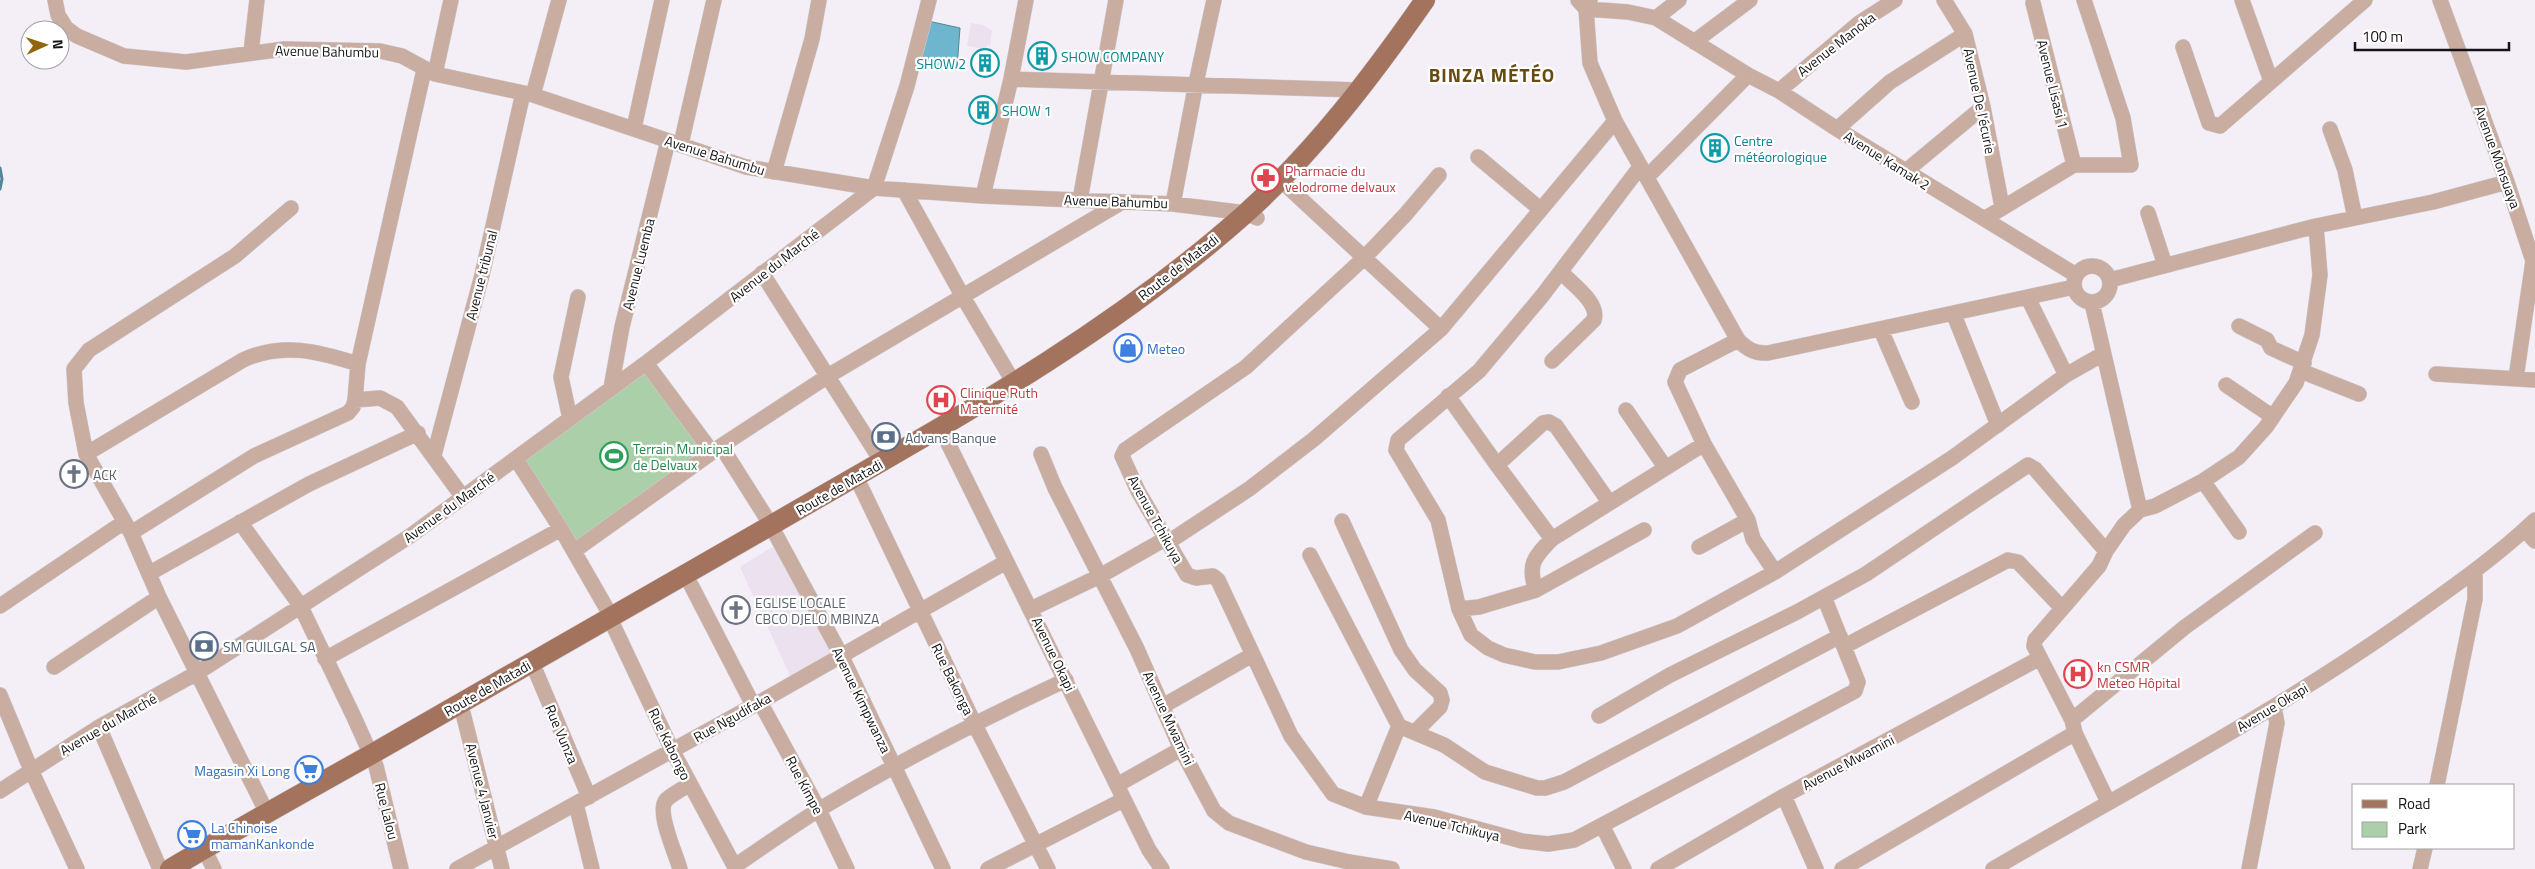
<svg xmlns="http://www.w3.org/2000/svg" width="2535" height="869" viewBox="0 0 2535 869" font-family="'Titillium Web',sans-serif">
<rect width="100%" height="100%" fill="#f4eff7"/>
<!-- built -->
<path fill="#ebe1ef" d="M971,23L983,25L992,30L990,46L987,44L986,49L967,46Z
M777,544L834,656L792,680L740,567Z"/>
<!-- green -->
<path fill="#abd0a9" d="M645,370L705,451L578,544L524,460Z"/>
<!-- water -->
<path fill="#6db6ce" stroke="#538597" d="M928,21L960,28L957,68L919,62Z"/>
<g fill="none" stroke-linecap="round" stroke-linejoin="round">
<!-- stream -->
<path stroke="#538597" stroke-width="3" d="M0,168L2,179L0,189"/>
<defs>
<path id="minor" d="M55,0L58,15L66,28L77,36L124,56L186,62L284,49L380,51L402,56L435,74L533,95L746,167L874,188L983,196L1173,204L1246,213L1257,218
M1578,0L1586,9L1590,63L1615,121L1738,340C1747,349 1755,354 1768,353L2074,287
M1944,0L1965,34L1983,107L2002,207
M2242,0L2271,81
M2440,0L2507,182L2533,261L2516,378
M1590,1L1586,9L1628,12L1656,18L1748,75L1779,91L1837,129L2076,275
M2033,3L2074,165
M1656,18L1679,0
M1694,42L1750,0
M2183,47L2209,123L2220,126L2365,0
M251,52L257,0
M435,74L451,0
M1011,79L1359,90
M1779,91L1859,23L1895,0
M533,95L559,0
M634,128L662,0
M1837,129L1890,82L1965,34
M2330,129L2345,170L2355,218
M681,144L714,0
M1478,157L1540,209
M1640,167L1542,296L1479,371L1398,440L1396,450L1438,520L1459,609L1471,635L1488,648L1504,655L1535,662H1558L1601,653L1677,626L1775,572L1952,458L2066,375L2103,354
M1906,171L1983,107
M774,172L812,39L819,0
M1439,175L1405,215L1364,258L1246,367L1125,450L1122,456L1138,491L1187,575L1196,578L1213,576L1218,580L1291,736L1333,794L1366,807L1434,817L1522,841L1548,844L1574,840L1855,691L1858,682L1824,597
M1648,176L1748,75
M1289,188L1441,329
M904,190L963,297L1014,383
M983,196L1011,79L1026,0
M1080,200L1116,0
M1173,204L1196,83L1214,0
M2148,213L2165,265
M1984,219L2074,165H2131L2123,118L2084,0
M2074 284a18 18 0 1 1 36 0a18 18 0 1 1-36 0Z
M762,273L882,462
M2110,280L2316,226L2433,202L2507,182
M2028,298L2066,375
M2092,303L2140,510
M1954,315L1998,425
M2239,326L2267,340L2271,348L2304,363
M1881,330L1912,402
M1738,340L1680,370L1675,382L1704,444L1748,520L1753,539L1775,572
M1552,361L1594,320C1600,303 1571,283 1561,272
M646,363L712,452
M358,364L424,70
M2301,371L2359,394
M2436,374L2535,380
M2226,385L2273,417
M611,388L622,327L668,141
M1448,396L1497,465
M1626,410L1665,467
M570,419L561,377L578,297
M940,427L1149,850L1162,869
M721,446L771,525
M86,454L243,360C282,342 317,351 358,364L355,400L380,398L397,407L462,496
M1041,454L1055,488L1137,649L1181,749L1214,811L1229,823L1306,852L1349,862L1392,869
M434,455L482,275L523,93
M516,459L561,529L611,616L614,627L672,750L736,869
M2203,481L2239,532
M861,487L974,723L1048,869
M1342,521L1401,650L1415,670L1440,693L1442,700L1440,707L1416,731
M240,522L300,605L353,715L376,766L401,869
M2525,530L2535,541
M131,533L254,456L348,413L353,407L355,400
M776,535L841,655L943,869
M1552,539L1497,465L1543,423L1549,422L1556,426L1609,502
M1167,543L1249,489L1314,439L1441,329L1615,121
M1699,547L1748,520
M574,551L721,446L828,376L1122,202
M1310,555L1399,726L1444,745L1485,772L1537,788H1545L1564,782L1840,636
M150,573L309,484L418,433
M691,585L753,705
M1536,590L1644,530
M0,606L124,522
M1031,609L1100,576L1165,539
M1459,609L1479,607L1536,590C1527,565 1534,557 1552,539L1704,444
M1845,646L2008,560L2018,562L2062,608
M325,659L561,529
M54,667L159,597
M536,672L589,797
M0,695L31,770L77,869
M760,702L819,810L847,869
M1163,706L1252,655
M463,713L502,869
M1599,716L1670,675L1797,612L1866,574L2028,465L2035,469L2106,551
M2072,720L2185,627L2315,533
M99,727L160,869
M1117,785L1181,749
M2437,785L2475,599V572
M0,791L99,727L197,673L410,536L646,363L874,188L907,86L929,0
M1784,796L1816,869
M2108,802L2075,733L2072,720L2034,646L2035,640L2099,566L2106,551L2124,525L2140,510L2155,506L2203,481L2239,457L2266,427L2296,383L2312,335L2320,275L2316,226
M576,804L592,869
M1366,807L1399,726
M267,813L159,597L131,533L86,454L76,403L74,369L89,350L235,256L291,208
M1603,827L1624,869
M204,849L214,869
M735,866C763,847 791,827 820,809C900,761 982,719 1066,680
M457,869L760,702L1006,562
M680,869C676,854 656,812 666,800C672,794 683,789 690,784
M988,869L1123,800
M1658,869L1784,796L2040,658
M1842,869L2075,733
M1993,869C2130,789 2271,715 2401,624C2447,591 2494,559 2535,520
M2249,869L2277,723L2274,707
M2420,869L2425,848"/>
<path id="major" d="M170,869C236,830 304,792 372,754C506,678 640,600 775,523C937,429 1105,339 1246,213C1315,151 1372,76 1425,0"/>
</defs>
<!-- minor casing -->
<use href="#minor" stroke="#d0ccd3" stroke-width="16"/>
<!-- major casing -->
<use href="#major" stroke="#d0ccd3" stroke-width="21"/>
<!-- minor -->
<use href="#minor" stroke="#c9ada1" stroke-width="15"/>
<!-- major -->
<use href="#major" stroke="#a4735e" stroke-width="20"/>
</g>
<!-- icons -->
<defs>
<symbol id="building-ring" viewBox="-11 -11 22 22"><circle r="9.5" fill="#fefffe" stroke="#0f9aa8" stroke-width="1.5"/><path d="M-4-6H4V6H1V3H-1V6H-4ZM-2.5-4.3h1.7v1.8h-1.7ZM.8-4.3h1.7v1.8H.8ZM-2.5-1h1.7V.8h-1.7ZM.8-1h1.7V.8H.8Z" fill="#0f9aa8"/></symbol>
<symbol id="pharmacy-ring" viewBox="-11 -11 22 22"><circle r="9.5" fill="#fefffe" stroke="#e0444e" stroke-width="1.5"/><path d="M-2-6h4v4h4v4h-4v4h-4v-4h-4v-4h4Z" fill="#e0444e"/></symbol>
<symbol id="shop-ring" viewBox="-11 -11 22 22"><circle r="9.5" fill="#fefffe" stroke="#3f7fe0" stroke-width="1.5"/><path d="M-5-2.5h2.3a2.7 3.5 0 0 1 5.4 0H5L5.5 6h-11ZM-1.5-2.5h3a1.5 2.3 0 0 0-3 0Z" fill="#3f7fe0"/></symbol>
<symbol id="hospital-ring" viewBox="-11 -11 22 22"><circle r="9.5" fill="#fefffe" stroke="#e0444e" stroke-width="1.5"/><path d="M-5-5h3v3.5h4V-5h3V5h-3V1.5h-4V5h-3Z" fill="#e0444e"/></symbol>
<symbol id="bank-ring" viewBox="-11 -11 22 22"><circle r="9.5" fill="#fefffe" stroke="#5c6f8a" stroke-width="1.5"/><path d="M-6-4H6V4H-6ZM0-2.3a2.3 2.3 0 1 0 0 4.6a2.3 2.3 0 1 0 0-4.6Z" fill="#5c6f8a"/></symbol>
<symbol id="stadium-ring" viewBox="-11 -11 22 22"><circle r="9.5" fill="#fefffe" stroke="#2e9e5b" stroke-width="1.5"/><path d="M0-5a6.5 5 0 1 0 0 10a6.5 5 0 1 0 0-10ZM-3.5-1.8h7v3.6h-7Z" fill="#2e9e5b"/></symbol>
<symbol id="church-ring" viewBox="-11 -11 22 22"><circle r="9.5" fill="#fefffe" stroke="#6b7280" stroke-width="1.5"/><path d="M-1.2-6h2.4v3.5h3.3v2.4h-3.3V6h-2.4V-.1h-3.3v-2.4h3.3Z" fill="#6b7280"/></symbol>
<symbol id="supermarket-ring" viewBox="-11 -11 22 22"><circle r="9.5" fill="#fefffe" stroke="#3f7fe0" stroke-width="1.5"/><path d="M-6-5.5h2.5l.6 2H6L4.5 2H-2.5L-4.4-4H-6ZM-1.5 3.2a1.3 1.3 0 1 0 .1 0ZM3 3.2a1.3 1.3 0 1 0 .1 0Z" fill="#3f7fe0"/></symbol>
</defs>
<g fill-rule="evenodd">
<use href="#building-ring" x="1026" y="40" width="32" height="32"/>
<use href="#building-ring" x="969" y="47" width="32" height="32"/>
<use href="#building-ring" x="967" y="94" width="32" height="32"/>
<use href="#building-ring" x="1699" y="132" width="32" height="32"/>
<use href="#pharmacy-ring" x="1250" y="162" width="32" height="32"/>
<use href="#shop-ring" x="1112" y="332" width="32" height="32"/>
<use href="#hospital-ring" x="925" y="384" width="32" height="32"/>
<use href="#bank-ring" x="870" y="421" width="32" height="32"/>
<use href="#stadium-ring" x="598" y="440" width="32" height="32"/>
<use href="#church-ring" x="58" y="458" width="32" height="32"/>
<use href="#church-ring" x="720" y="594" width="32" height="32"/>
<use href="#bank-ring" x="188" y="630" width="32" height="32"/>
<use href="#hospital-ring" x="2062" y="658" width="32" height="32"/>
<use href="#supermarket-ring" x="293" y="754" width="32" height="32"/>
<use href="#supermarket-ring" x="176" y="819" width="32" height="32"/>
</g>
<g text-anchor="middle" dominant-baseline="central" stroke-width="4.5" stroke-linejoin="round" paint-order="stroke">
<!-- street labels -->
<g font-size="14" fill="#151316" stroke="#fefffe">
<text transform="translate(1836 44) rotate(-38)">Avenue Manoka</text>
<text transform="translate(327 51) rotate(1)">Avenue Bahumbu</text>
<text transform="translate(2053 84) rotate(76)">Avenue Lisasi 1</text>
<text transform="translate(1980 101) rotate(78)">Avenue De l'écurie</text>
<text transform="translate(715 155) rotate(17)">Avenue Bahumbu</text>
<text transform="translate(2498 157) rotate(70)">Avenue Monsuaya</text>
<text transform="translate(1887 160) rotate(32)">Avenue Kamak 2</text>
<text transform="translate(1116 201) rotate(2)">Avenue Bahumbu</text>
<text transform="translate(638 264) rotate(-76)">Avenue Luemba</text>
<text transform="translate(774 265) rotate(-38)">Avenue du Marché</text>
<text transform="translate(1178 267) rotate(-38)">Route de Matadi</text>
<text transform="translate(481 275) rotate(-76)">Avenue tribunal</text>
<text transform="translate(839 487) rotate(-30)">Route de Matadi</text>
<text transform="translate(449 507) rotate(-36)">Avenue du Marché</text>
<text transform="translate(1156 519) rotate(61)">Avenue Tchikuya</text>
<text transform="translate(1054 654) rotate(64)">Avenue Okapi</text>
<text transform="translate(953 679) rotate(64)">Rue Bakonga</text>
<text transform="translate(487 688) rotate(-30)">Route de Matadi</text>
<text transform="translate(862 700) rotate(64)">Avenue Kimpwanza</text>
<text transform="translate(2272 707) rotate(-31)">Avenue Okapi</text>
<text transform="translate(732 717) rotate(-29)">Rue Ngudifaka</text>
<text transform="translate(1169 718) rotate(65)">Avenue Mwamini</text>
<text transform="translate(108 724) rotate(-30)">Avenue du Marché</text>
<text transform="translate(562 734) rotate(67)">Rue Vunza</text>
<text transform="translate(670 744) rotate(64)">Rue Kabongo</text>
<text transform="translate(1848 762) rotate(-28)">Avenue Mwamini</text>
<text transform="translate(805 785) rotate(62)">Rue Kimpe</text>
<text transform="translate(483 791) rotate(76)">Avenue 4 Janvier</text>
<text transform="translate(387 811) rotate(76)">Rue Lalou</text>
<text transform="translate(1452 825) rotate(13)">Avenue Tchikuya</text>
</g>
<!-- culture labels -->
<g font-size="14" fill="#0d838f" stroke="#fefffe" text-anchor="start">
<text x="1061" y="56">SHOW COMPANY</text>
<text x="966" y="63" text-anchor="end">SHOW 2</text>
<text x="1002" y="110">SHOW 1</text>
<text x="1734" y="140">Centre<tspan x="1734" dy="16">météorologique</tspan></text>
</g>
<!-- health labels -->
<g font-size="14" fill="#be3a42" stroke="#fefffe" text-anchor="start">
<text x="1285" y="170">Pharmacie du<tspan x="1285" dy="16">velodrome delvaux</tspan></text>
<text x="960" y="392">Clinique Ruth<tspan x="960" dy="16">Maternité</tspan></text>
<text x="2097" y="666">kn CSMR<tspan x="2097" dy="16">Meteo Hôpital</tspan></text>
</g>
<!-- shop labels -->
<g font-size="14" fill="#366cbe" stroke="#fefffe" text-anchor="start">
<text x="1147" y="348">Meteo</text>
<text x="290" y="770" text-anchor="end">Magasin Xi Long</text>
<text x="211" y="827">La Chinoise<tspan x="211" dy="16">mamanKankonde</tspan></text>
</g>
<!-- service labels -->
<g font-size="14" fill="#4e5e75" stroke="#fefffe" text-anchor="start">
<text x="905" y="437">Advans Banque</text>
<text x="223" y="646">SM GUILGAL SA</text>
</g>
<!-- leisure labels -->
<g font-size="14" fill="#27864d" stroke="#fefffe" text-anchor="start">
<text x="633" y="448">Terrain Municipal<tspan x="633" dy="16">de Delvaux</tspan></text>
</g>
<!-- worship labels -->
<g font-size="14" fill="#5b616d" stroke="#fefffe" text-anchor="start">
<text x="93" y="474">ACK</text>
<text x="755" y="602">EGLISE LOCALE<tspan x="755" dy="16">CBCO DJELO MBINZA</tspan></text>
</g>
<!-- district labels -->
<g font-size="19" font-weight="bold" letter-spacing="1" fill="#694a13" stroke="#fefffe">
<text x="1492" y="74">BINZA MÉTÉO</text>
</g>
</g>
<!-- legend -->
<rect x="2352" y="784" width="162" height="65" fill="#fefffe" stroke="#a1a1a1"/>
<rect x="2362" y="800" width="25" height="8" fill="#a4735e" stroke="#a1a1a1"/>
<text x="2398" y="809" font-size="15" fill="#151316">Road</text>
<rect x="2362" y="822" width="25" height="15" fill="#abd0a9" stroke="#a1a1a1"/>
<text x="2398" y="834" font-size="15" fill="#151316">Park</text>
<!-- north arrow -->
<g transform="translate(45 45) rotate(87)"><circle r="24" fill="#fefffe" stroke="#a1a1a1"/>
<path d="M0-4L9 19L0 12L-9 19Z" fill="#91640e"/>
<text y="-8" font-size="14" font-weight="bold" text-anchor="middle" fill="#151316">N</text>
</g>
<!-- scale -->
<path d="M2355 42v8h154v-8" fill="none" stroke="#151316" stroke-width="2.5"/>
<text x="2362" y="42" font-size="15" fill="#151316" stroke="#fefffe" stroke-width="4" paint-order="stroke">100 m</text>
</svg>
